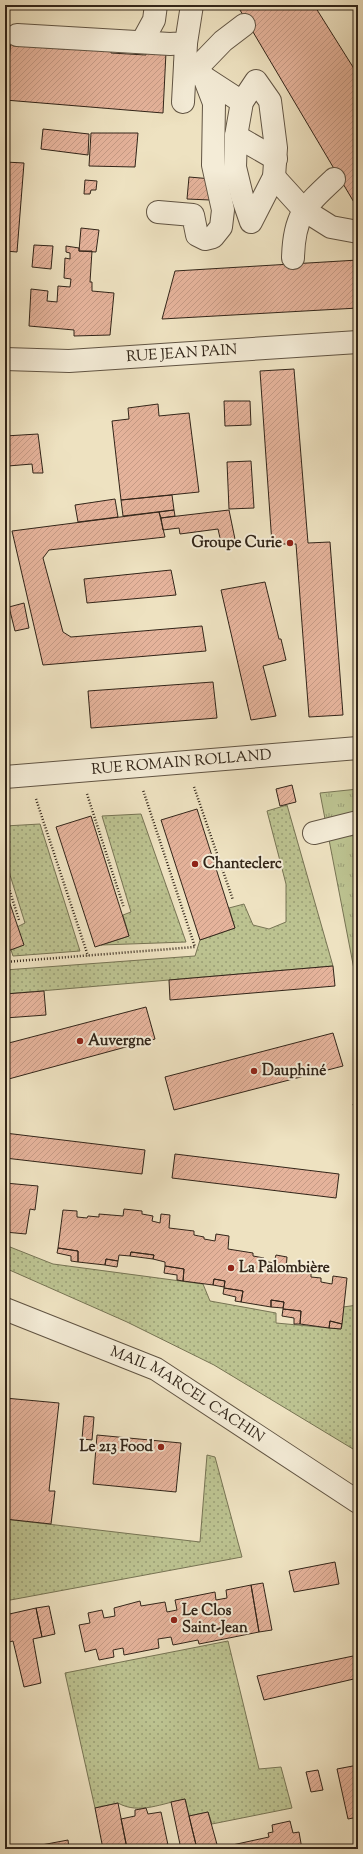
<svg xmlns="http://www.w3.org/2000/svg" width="363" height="1854" viewBox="0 0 363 1854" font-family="'Sorts Mill Goudy',serif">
<defs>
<pattern id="grass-dots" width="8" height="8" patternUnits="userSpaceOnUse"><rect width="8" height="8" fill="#bcc290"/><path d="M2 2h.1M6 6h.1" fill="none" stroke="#999d75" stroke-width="1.8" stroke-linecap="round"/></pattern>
<pattern id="park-tufts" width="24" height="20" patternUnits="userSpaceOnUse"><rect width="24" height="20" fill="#bcc290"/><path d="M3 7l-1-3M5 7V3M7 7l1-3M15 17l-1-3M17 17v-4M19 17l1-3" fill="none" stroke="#999d75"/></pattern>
<pattern id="building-hatch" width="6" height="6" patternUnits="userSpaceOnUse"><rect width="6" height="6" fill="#e5b39b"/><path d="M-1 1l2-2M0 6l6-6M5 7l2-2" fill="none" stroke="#c59a85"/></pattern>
</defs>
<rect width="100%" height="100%" fill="#eee2c1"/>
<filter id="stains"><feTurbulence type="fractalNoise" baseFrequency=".005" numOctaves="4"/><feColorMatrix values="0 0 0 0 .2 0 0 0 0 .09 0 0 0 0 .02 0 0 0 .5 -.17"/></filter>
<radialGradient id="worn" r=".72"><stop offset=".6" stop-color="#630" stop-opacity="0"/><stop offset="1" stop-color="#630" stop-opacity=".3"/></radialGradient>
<!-- grass -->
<path fill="url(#grass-dots)" stroke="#777454" d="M287,805L333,966L5,994V970L195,956L200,940L235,928L229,908L244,904L253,925L269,929L286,922V884L267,811Z
M141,814L186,942L101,945L129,936L123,915L131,912L102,816Z
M40,824L80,951L13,956L11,950L23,945L17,927L25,923L5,859V826Z
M5,1245L53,1264L203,1284L210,1301L276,1313V1323L341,1329L343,1307L358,1305V1452L214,1365L127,1322L5,1268Z
M207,1455L215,1457L242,1557L5,1601V1519L200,1542Z
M228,1641L259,1769L281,1767L292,1808L212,1824L208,1812L189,1816L185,1799C163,1803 139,1815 118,1803L95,1808L65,1673Z"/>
<!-- park -->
<path fill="url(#park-tufts)" stroke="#777454" d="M358,789V990L320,793Z"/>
<!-- building -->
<path fill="url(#building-hatch)" stroke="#322519" d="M237,5H314L358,75V202L355,204Z
M11,40L34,42L35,47L65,49V45L111,48V53L146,55V51L166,52L163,113L5,100Z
M43,129L89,134L88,155L41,149Z
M91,133H138L135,167L89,166Z
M5,162L24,163L17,252L5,251Z
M189,177L212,179L210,200L187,199Z
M85,180L97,181L96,190H91L90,194H84Z
M81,228L99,230L96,252L79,251Z
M34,245L53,246L51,269L32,267Z
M66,246L79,248V251H92L90,282H92V291L114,293L110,335L74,336V330L29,326L31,289L48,291L47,301L57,302L58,286L70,287L71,279L64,278L65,258L70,259V253L66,252Z
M358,260V308L162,319L175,271Z
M294,369L308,543L330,542L343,715L309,717L296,544H272L260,371Z
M224,401H250L251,425L225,426Z
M158,404L159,416L189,413L199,492L121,500L112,421L129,419L128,408Z
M38,434L43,473H33L32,464L8,466L5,436Z
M251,461L254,508L229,509L227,462Z
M172,495L174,510L123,516L121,500Z
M115,499L118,517L78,522L75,505Z
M174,510L175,516L161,518L159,512Z
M229,510L236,544L222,547L218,529L180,534L179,528L163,530L161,518Z
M159,512L165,537L49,550L43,558L63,632L71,637L202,626L206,651L43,665L12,531Z
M171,570L176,595L87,603L84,579Z
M265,582L279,639H281L286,660L263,666L276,716L251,720L221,590Z
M24,603L29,628L15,631L9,607Z
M213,682L217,718L91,728L88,691Z
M292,785L296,802L280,806L276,789Z
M197,809L235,928L200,940L161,820Z
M91,816L129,936L95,947L56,827Z
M5,889L24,945L5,952Z
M333,966L335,986L170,1000L169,980Z
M44,991L46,1015L5,1018V994Z
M146,1007L155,1039L5,1080V1044Z
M333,1033L343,1066L174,1110L165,1077Z
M358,1103V1121L353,1104Z
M5,1133L145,1150L142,1174L5,1158Z
M175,1154L339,1174L336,1198L172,1178Z
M5,1183L38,1186L35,1210L30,1209L26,1234L5,1232Z
M358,1201V1216L355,1202Z
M124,1209L142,1211V1214L153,1216L152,1221L160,1223L161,1214L170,1215L169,1228L194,1231V1235L204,1237V1239L215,1241L216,1234L229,1236L228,1249L253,1253V1256L264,1258L263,1261L274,1263L276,1255L287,1257L286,1270L311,1273V1277L321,1278V1282L332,1284L333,1276L347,1278L342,1324L330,1321L329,1328L300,1324L301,1311L283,1309L284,1302L271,1300V1307L241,1302L243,1291L224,1288L225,1281L214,1279L213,1285L183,1281L184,1269L165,1266V1262L153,1259L154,1255L131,1252L130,1256L119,1255L118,1261L106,1259L105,1265L78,1262V1251L58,1248L63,1210L77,1211V1217L87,1218L88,1216L99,1217V1214L123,1216Z
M58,1248L78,1251V1262L71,1261V1256L57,1253Z
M131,1252L154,1255L153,1259L130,1256Z
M106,1259L118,1261L117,1267L105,1265Z
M165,1266L184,1269L183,1281L177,1280V1275L164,1273Z
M214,1279L225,1281L224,1287L213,1285Z
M224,1288L243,1291L241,1302L235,1301L236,1297L223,1294Z
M271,1300L284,1302L283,1308L271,1307Z
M283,1309L301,1311L300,1324H294V1318L282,1316Z
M330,1321L342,1324L341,1329L329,1328Z
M5,1398L59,1403L49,1491H55L51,1524L5,1519Z
M84,1416L94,1417L92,1440L82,1439Z
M97,1435L181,1443L176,1492L93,1484Z
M335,1562L339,1584L294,1592L289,1571Z
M263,1583L272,1630L259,1632L251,1585Z
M251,1585L259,1632L199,1644L198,1640L173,1645L171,1637L158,1639L159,1648L124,1655L123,1648L113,1650L114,1657L99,1660L96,1649L85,1652L79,1625L90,1623L88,1613L102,1610L104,1618L115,1616L114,1608L140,1601L141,1606L165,1602L167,1612L177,1610L175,1600L215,1592L216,1600L227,1598L226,1590Z
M49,1606L55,1634L42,1637L36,1608Z
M36,1608L42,1637L33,1639L41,1683L24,1687L13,1641L5,1643V1615Z
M358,1655V1678L264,1700L257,1676Z
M358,1765V1817L348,1819L337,1769Z
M318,1770L323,1790L311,1792L306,1772Z
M185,1799L189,1816L197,1849H181L171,1802Z
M118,1803L127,1848L103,1849L95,1808Z
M146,1808L148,1814L161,1812L168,1845H166L167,1849H127L121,1819L135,1816V1810Z
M208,1812L218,1848L197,1849L189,1816Z
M290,1821L293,1833L299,1832L302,1849H214L269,1837L268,1833L273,1832L272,1825Z
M68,1840L69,1849H20Z"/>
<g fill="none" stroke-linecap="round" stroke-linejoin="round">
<defs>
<g id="street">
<path d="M17,35L170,44L186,43L192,5"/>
<path d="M142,42L154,20L156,5"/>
<path d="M186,43L185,65L242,102"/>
<path d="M194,71L223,41L244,25"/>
<path d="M256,81L270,101L276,148L274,177L251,222L242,196L235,167L236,136L242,102Z"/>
<path d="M183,102L185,65"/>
<path d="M236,136L276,159"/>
<path d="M274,177L304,210L331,227L358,232"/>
<path d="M158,212L193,215L197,235L205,239L213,237L221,227L223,210L213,165L214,103L204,77"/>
<path d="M293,258C294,216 304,207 334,179"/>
<path id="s1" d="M5,359L69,361L358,342"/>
<path id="s2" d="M5,777L358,748"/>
<path d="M314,833L358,822"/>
<path id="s3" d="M5,1309L156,1369L358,1502"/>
</g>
</defs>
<!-- street casing -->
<use href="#street" stroke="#615443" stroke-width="24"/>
<!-- path -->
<path stroke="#322519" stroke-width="2.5" stroke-dasharray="1 2" stroke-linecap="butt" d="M194,787L233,900
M87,794L124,908
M36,799L88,956
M5,876L19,920
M5,962L195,947L143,790"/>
<!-- street -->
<use href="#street" stroke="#f4ecd7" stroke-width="22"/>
</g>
<!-- markers -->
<g fill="#8f2418" stroke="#f4ecd7" stroke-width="1.5">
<circle cx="290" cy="543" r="4"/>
<circle cx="195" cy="864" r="4"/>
<circle cx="80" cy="1041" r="4"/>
<circle cx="254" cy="1071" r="4"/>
<circle cx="231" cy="1268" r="4"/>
<circle cx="161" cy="1447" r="4"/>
<circle cx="174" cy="1620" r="4"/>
</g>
<g text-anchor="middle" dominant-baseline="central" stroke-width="4" stroke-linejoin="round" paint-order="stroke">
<!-- street labels -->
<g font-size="15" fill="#322519" stroke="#f4ecd7">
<text stroke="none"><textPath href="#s1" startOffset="177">RUE JEAN PAIN</textPath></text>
<text stroke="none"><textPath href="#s2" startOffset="177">RUE ROMAIN ROLLAND</textPath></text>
<text stroke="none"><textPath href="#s3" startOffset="202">MAIL MARCEL CACHIN</textPath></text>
</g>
<!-- poi labels -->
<g font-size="15" font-weight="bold" fill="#322519" stroke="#f4ecd7" text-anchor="start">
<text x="282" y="543" text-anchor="end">Groupe Curie</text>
<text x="203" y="864">Chanteclerc</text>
<text x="88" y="1041">Auvergne</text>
<text x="262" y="1071">Dauphiné</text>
<text x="239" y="1268">La Palombière</text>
<text x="153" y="1447" text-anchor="end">Le 213 Food</text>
<text x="182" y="1611">Le Clos<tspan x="182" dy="17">Saint-Jean</tspan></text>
</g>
</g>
<!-- margin -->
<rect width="363" height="1854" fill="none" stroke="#eee2c1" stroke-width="20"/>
<rect x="6" y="6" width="351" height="1842" fill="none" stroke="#322519" stroke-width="2"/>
<rect x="10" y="10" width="343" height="1834" fill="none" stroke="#322519"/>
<rect width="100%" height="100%" filter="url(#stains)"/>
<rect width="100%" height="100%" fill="url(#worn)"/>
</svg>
